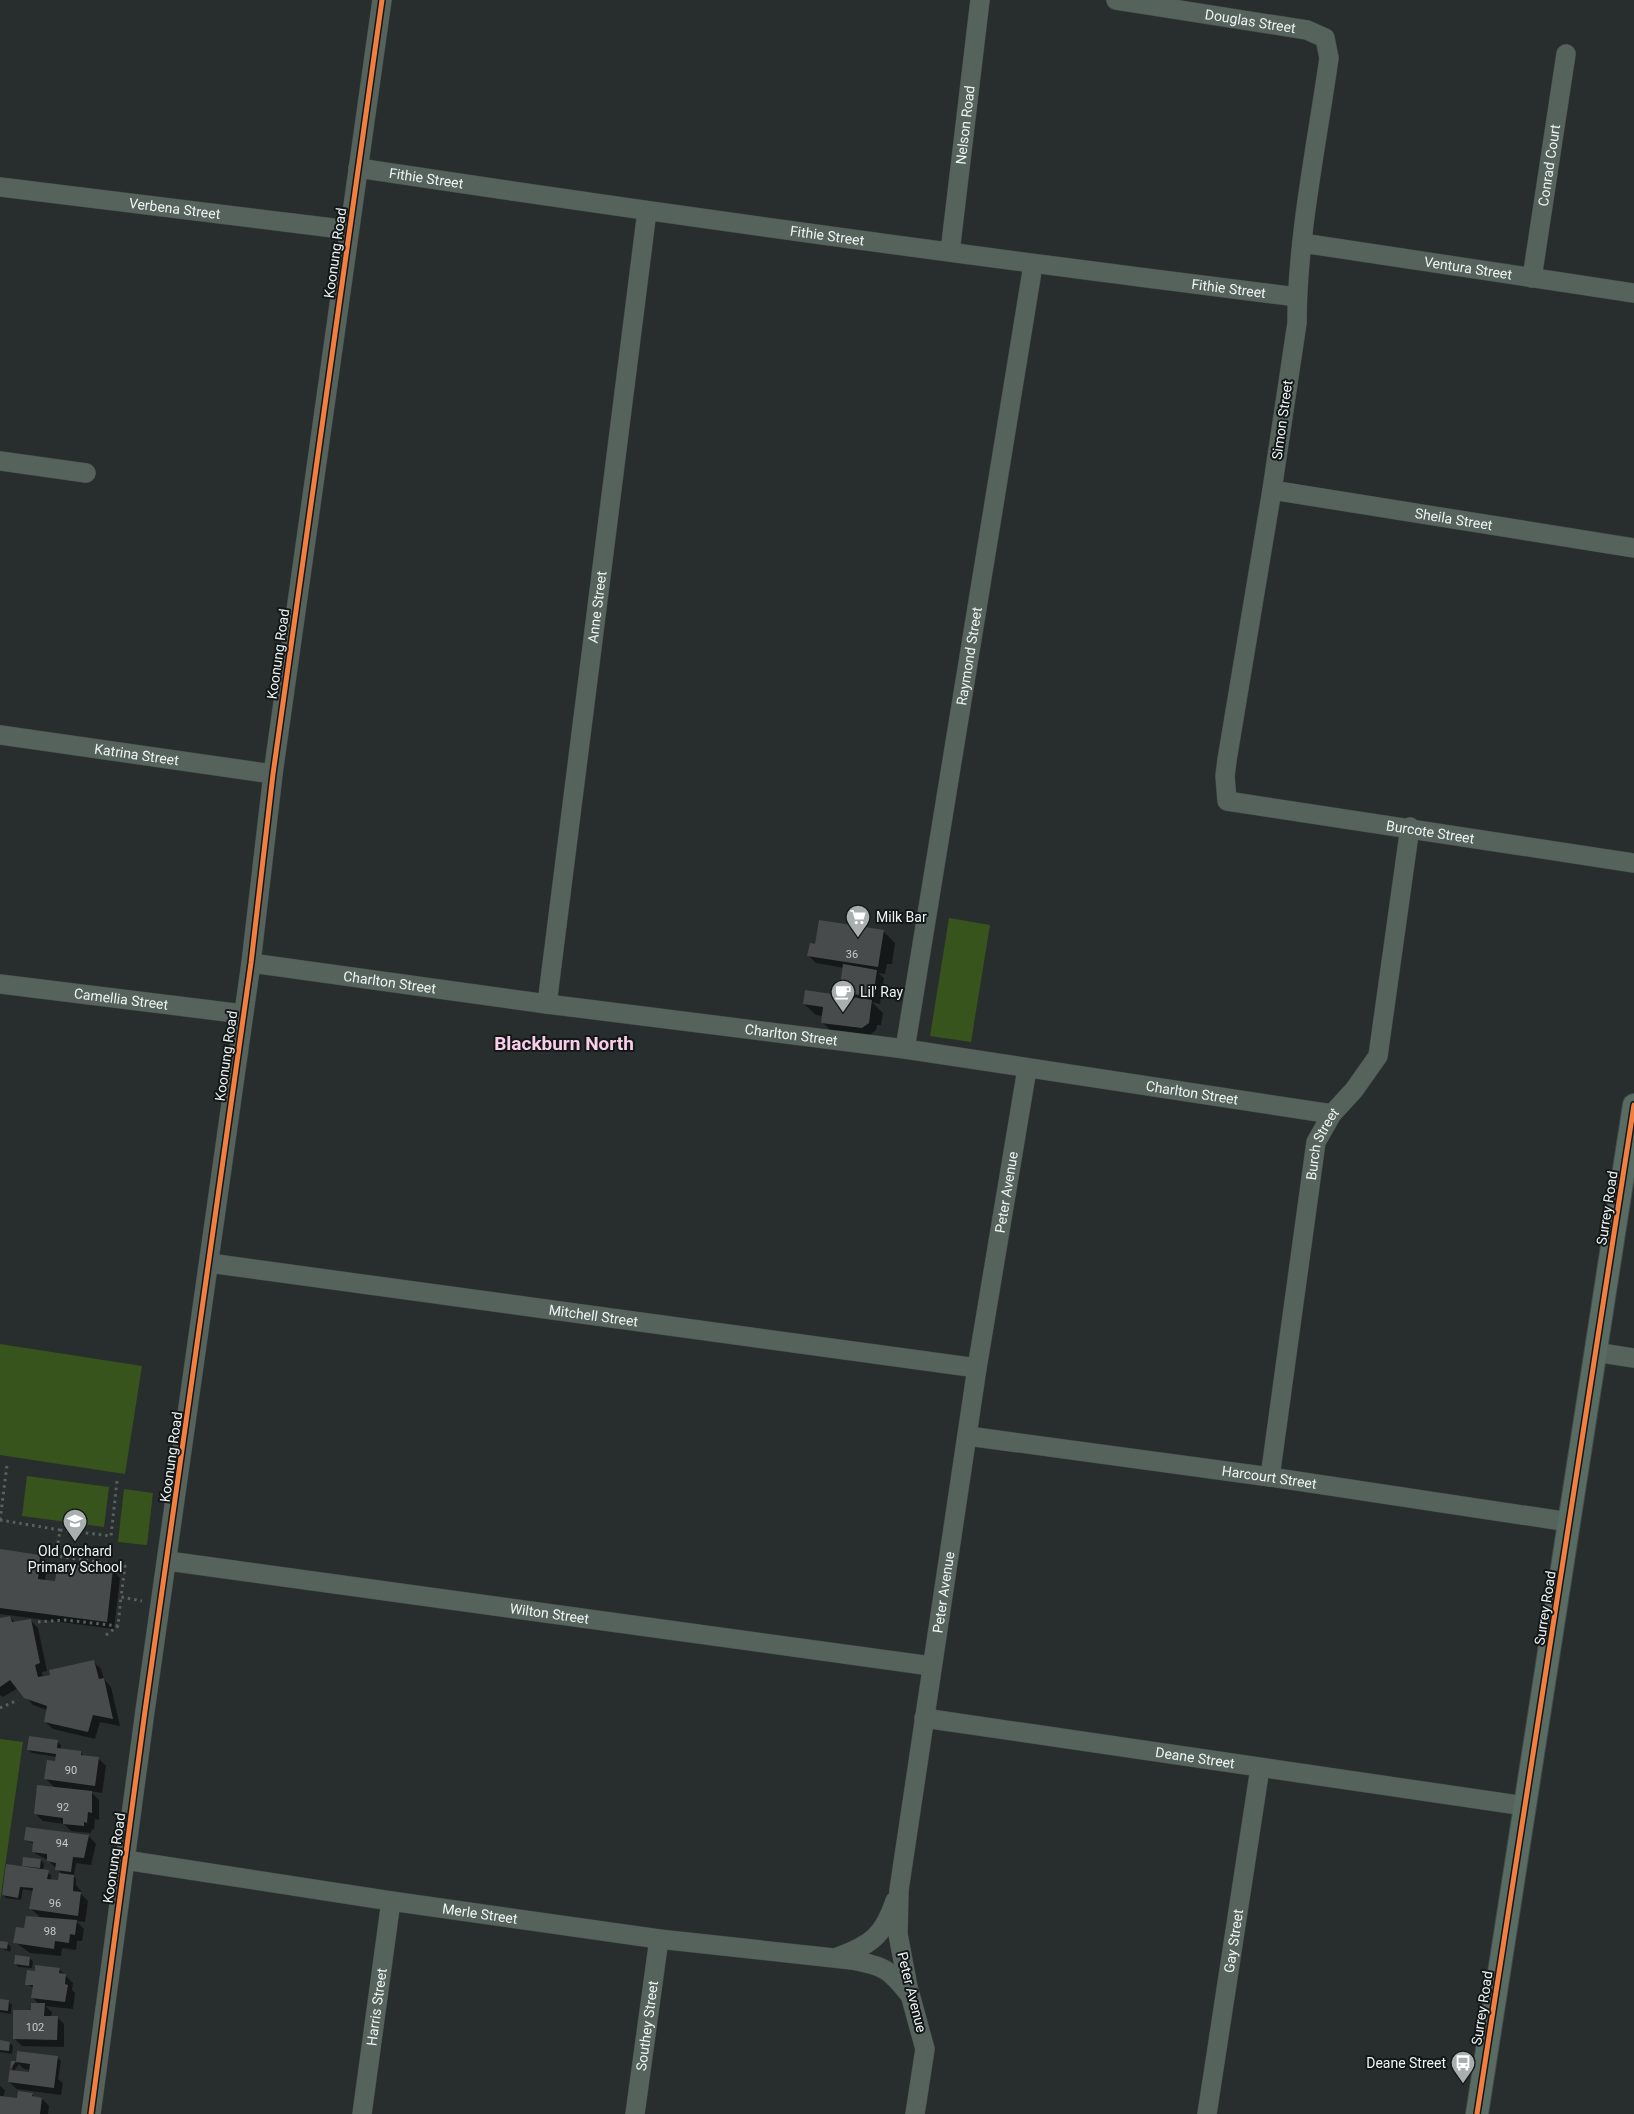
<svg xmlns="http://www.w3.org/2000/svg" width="1634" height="2114" viewBox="0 0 1634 2114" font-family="Roboto,sans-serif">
<rect width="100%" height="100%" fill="#282e2d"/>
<!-- green -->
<path fill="#38541d" d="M949,918L990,925L971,1042L930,1036Z
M0,1344L142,1366L125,1474L0,1455Z
M27,1476L109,1487L104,1527L22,1516Z
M124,1489L153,1493L147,1545L118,1542Z
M0,1739L23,1742L0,1901Z"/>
<!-- shadow -->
<path fill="#0007" fill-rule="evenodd" d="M883,931L895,943L892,964H887L885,974L878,973L884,978L880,1004L872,1002L883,1013L881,1025H877L876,1030L870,1035L830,1030L822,1022L823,1016L816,1015L804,1004L846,998L840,991L844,968L816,963L809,956L816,945Z
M0,1551L39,1556L47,1564L45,1581L56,1583L59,1564L113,1571L120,1578L114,1629L0,1614Z
M10,1617L15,1623L30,1620L38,1628L47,1671L42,1672L43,1677L94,1662L101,1669L104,1679L111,1687L120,1726L100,1722L95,1739L53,1729L45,1722L47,1710L33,1705L18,1688L3,1697L0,1695V1619Z
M57,1742L61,1745L60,1750L80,1752L85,1757L98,1758L106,1766L102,1793L90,1791L99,1800V1820L95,1819L94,1830L92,1829L91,1833L71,1831L64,1824L43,1821L35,1813L56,1789L46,1779L56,1763L57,1757L32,1753L28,1750Z
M89,1836L96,1844L91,1865L76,1863L74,1875L72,1874L76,1879V1885L81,1891V1894L88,1901L85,1922L76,1921L84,1929L82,1941H77L76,1950L62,1948L61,1956L30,1953L15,1942L25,1929L39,1919V1916L31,1909L33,1891L23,1889L21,1900L6,1898L3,1895L27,1869L23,1865L24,1858L41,1860L44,1864L43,1871L51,1875V1880L62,1882L60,1879L61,1873L48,1860L36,1854L33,1851L34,1844L25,1840Z
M7,1943L11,1947L10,1952L1,1948Z
M30,1958L33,1962L32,1968L18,1967L15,1963Z
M59,1969L73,1983L72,1990L75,1993L73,2009L45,2006L52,2012L51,2017H57L64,2024V2047L22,2046L14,2038L39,2004L32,1997L34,1988L27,1984L36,1972Z
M0,2000L8,2001L12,2005L11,2014L0,2012Z
M0,2042L10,2043L13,2046L12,2054L0,2052Z
M18,2053L57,2057L61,2061L58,2079L63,2083L61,2095L17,2089L9,2082L13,2071L12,2062L17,2063ZM19,2064L24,2069L30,2070V2073L14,2071Z
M0,2086L5,2090L3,2098L18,2100L32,2094L36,2098L42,2099L49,2106L48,2114H0Z"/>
<!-- building -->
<path fill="#474b4b" d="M819,920L884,930L878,967L807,956L810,943L815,944Z
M843,964L877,970L873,997L839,992Z
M805,990L872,1000L869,1023L862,1028L821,1023L823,1007L803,1004Z
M0,1549L40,1555L38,1579L55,1581L58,1562L113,1569L107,1622L0,1608Z
M10,1616L12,1622L31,1619L40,1663L35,1665L38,1677L50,1675L49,1670L94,1660L99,1679L104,1678L113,1719L93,1715L88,1732L44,1722L47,1706L24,1698L10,1680L0,1687V1618Z
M29,1736L58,1740L57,1748L81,1751V1755L99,1757L95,1786L44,1779L47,1760L55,1761L56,1754L27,1750Z
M37,1785L92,1791V1813L88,1812L87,1823L84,1822V1826L63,1824V1818L34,1814Z
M26,1827L89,1835L84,1858L73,1857L71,1872L55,1870L56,1863L47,1861V1854L32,1852L33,1842L24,1840Z
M23,1857L41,1859L40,1868L22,1866Z
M6,1864L49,1870L47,1879L58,1880L59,1873L74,1875L73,1891L81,1892L78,1916L29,1909L33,1888L20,1887L18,1898L2,1895Z
M26,1916L77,1920L75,1935L70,1934L69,1943L55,1941L54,1949L13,1943L16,1927L24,1928Z
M0,1941L8,1942L7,1949L0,1948Z
M15,1955L30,1957L29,1966L14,1964Z
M35,1965L60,1968L59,1973L66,1974L65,1984L68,1985L65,2002L31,1998L33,1985H25L27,1970L35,1971Z
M0,1999L9,2000L8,2011L0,2010Z
M31,2003H45L44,2016H58L57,2040L13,2039V2010H31Z
M0,2040L10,2042L9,2051L0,2050Z
M17,2051L58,2056L54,2088L8,2082L11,2061H16L10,2070L29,2072L30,2064L16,2062Z
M18,2091L33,2093L32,2096L42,2098L40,2114H0V2096L17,2098Z"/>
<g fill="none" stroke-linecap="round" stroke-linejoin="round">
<defs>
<g id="minor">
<path id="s1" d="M1116,0L1307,30L1325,38L1329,58C1317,143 1297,238 1297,323L1272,490L1227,760L1225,776L1227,801L1634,863"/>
<path id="s2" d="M358,168C670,215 983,258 1297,297"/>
<path id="s3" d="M0,187L349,230"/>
<path id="s4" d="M1302,243L1634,293"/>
<path id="s5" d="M950,252L980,0"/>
<path id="s6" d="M1532,278L1566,54"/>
<path d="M0,461L86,473"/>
<path id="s7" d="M1272,490L1634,548"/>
<path id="s8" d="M0,735L273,774"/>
<path id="s9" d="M251,963L547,1004L905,1049L1332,1114"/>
<path id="s10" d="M0,984L243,1014"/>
<path id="s11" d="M547,1004L647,211"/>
<path id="s12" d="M905,1049L1033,265"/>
<path id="s13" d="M209,1263L977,1368"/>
<path d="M1595,1352L1634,1358"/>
<path id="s14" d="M968,1436L1270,1477L1569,1522"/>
<path id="s15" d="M1270,1477L1316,1142L1332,1114L1354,1090L1378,1056L1410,827"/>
<path id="s16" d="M168,1561L931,1666"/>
<path id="s17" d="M924,1718L1525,1806"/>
<path id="s18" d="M125,1860L391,1901L659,1939L852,1960C884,1966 889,1969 909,1994"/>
<path d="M838,1957C871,1945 884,1935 895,1901"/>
<path d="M91,2114L145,1711L251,963L273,774L382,0"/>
<path id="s19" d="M362,2114L391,1901"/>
<path id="s20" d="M635,2114L659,1939"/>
<path id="s21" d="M915,2114L925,2049L908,1987L898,1934L899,1890L977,1368L1027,1069"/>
<path id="s22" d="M1207,2114L1260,1768"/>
</g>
<path id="major" d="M1477,2114L1634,1105"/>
</defs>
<!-- minor casing -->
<use href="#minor" stroke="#454948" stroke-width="20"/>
<!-- major casing -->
<use href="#major" stroke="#454948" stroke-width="24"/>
<!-- path -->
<path stroke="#58615d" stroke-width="3" stroke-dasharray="2.5 4" stroke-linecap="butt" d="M0,1520L60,1530L56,1556L125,1566L121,1597L142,1601
M0,1520L7,1465
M60,1530L111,1536L117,1481
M38,1622L65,1620L118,1626
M106,1635L118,1626L121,1597
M0,1708L18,1700"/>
<!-- minor -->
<use href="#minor" stroke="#56635d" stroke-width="19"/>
<!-- major -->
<use href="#major" stroke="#596c63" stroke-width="22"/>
<defs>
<path id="cycleway" d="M91,2114L145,1711L251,963L273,774L382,0
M1477,2114L1634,1105"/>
</defs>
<!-- cycleway casing -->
<use href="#cycleway" stroke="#131717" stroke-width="8"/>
<!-- cycleway -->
<use href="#cycleway" stroke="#f27e40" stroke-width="5"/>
</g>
<!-- icons -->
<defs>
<symbol id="supermarket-pin" viewBox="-11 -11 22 30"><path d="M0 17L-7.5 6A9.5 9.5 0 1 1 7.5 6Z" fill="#a9afae" stroke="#131717"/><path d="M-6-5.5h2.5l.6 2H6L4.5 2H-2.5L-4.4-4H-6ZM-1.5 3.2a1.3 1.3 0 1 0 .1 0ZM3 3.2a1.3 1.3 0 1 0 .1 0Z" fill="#fff"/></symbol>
<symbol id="cafe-pin" viewBox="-11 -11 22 30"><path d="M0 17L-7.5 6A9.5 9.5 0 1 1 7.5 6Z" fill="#a9afae" stroke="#131717"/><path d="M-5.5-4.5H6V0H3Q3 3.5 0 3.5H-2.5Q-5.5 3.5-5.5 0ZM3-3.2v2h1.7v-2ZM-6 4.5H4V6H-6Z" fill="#fff"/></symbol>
<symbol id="school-pin" viewBox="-11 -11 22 30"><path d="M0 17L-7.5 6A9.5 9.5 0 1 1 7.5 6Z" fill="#a9afae" stroke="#131717"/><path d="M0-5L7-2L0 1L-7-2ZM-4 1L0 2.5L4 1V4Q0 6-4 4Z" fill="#fff"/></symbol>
<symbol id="bus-pin" viewBox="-11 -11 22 30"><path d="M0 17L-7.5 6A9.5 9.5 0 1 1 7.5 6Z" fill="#a9afae" stroke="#131717"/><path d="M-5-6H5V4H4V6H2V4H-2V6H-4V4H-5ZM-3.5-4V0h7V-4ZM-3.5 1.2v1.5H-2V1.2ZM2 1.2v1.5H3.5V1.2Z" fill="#fff"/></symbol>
</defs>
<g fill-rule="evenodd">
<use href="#supermarket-pin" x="844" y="903" width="28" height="38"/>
<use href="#cafe-pin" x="829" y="978" width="28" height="38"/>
<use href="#school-pin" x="61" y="1507" width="28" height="38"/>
<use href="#bus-pin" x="1449" y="2049" width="28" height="38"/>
</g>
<g text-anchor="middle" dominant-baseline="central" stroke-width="4" stroke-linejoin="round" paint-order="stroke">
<!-- number labels -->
<g font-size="11" fill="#c4caca">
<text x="852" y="954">36</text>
<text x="71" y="1770">90</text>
<text x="63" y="1807">92</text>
<text x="62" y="1843">94</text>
<text x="55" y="1903">96</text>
<text x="50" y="1931">98</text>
<text x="35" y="2027">102</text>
</g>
<!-- street labels -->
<g font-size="14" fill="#eef4f4" stroke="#131717">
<text stroke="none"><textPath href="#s1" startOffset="136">Douglas Street</textPath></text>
<text stroke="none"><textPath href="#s5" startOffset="128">Nelson Road</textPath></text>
<text stroke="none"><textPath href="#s6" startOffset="114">Conrad Court</textPath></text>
<text stroke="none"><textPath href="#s2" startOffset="69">Fithie Street</textPath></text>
<text stroke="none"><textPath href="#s3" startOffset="176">Verbena Street</textPath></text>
<text stroke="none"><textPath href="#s2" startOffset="474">Fithie Street</textPath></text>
<text transform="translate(335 253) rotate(-82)">Koonung Road</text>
<text stroke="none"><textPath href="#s4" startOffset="168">Ventura Street</textPath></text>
<text stroke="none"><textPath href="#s2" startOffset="879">Fithie Street</textPath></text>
<text transform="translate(1282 420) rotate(-82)">Simon Street</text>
<text stroke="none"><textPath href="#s7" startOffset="184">Sheila Street</textPath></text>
<text stroke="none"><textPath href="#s11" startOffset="400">Anne Street</textPath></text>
<text transform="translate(278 654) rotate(-82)">Koonung Road</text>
<text stroke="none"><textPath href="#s12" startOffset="398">Raymond Street</textPath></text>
<text stroke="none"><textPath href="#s8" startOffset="138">Katrina Street</textPath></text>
<text stroke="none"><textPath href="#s1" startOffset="1190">Burcote Street</textPath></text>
<text stroke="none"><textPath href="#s9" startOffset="140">Charlton Street</textPath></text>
<text stroke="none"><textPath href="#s10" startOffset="122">Camellia Street</textPath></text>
<text stroke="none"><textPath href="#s9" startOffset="545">Charlton Street</textPath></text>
<text transform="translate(226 1056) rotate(-82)">Koonung Road</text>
<text stroke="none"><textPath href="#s9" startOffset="950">Charlton Street</textPath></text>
<text stroke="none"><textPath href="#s15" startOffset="338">Burch Street</textPath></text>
<text stroke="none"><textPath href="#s21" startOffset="934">Peter Avenue</textPath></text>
<text transform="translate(1607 1208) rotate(-81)">Surrey Road</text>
<text stroke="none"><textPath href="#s13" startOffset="388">Mitchell Street</textPath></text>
<text transform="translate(171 1457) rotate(-82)">Koonung Road</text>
<text stroke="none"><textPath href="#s14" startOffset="304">Harcourt Street</textPath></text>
<text stroke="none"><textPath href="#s21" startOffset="529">Peter Avenue</textPath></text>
<text transform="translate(1545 1608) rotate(-81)">Surrey Road</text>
<text stroke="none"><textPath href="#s16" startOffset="385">Wilton Street</textPath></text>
<text stroke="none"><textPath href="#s17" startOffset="274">Deane Street</textPath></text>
<text transform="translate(114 1858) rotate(-82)">Koonung Road</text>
<text stroke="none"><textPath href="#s18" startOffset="359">Merle Street</textPath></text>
<text stroke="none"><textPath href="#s22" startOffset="175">Gay Street</textPath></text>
<text transform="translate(912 1992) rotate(76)">Peter Avenue</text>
<text stroke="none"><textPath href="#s19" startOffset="108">Harris Street</textPath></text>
<text transform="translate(1482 2008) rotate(-81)">Surrey Road</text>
<text stroke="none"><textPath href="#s20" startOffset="89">Southey Street</textPath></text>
</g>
<!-- poi labels -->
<g font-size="14" fill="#eef4f4" stroke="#131717" text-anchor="start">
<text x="876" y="917">Milk Bar</text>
<text x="860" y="992">Lil' Ray</text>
<text x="75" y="1551" text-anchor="middle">Old Orchard<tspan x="75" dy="16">Primary School</tspan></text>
<text x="1446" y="2063" text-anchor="end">Deane Street</text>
</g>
<!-- district labels -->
<g font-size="19" font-weight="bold" fill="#facee9" stroke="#131717">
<text x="564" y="1043">Blackburn North</text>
</g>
</g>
</svg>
